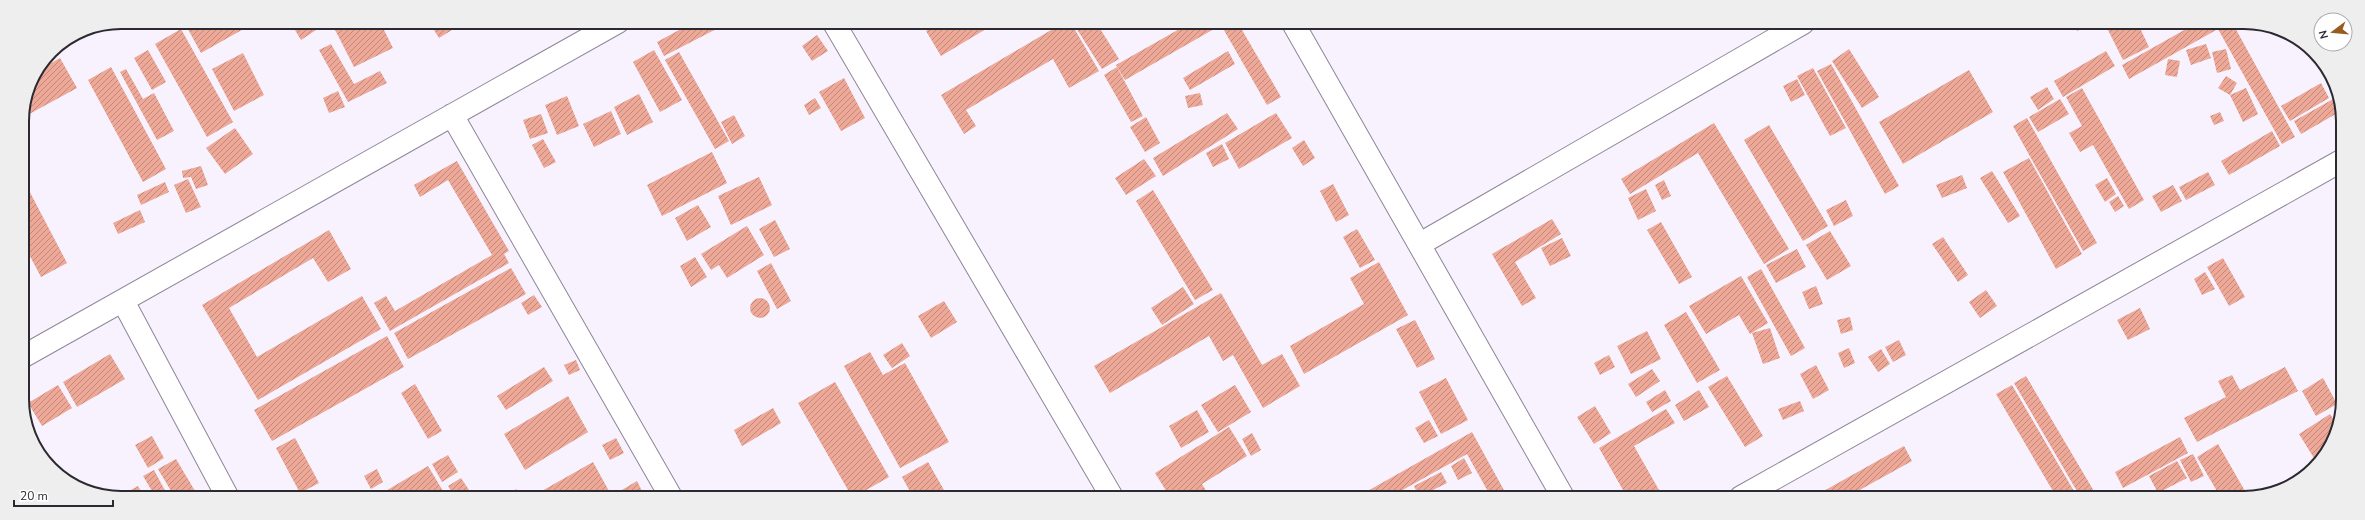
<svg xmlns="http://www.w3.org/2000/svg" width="2365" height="520" viewBox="0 0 2365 520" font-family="'Nunito Sans',sans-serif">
<defs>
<pattern id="building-hatch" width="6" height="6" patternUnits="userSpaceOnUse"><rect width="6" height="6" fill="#eda897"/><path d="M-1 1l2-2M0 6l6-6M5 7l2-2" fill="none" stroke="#c0897c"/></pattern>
</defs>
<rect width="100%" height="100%" fill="#f8f2fe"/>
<!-- building -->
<path fill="url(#building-hatch)" d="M184,22H256L201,53Z
M290,22H319L322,26L301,40Z
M331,22H380L393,48L354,67Z
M429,22H465L439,38Z
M694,22L728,23L664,56L657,42Z
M939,23H996L941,56L926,31Z
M1040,23H1053L1043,28Z
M1063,23H1071L1099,71L1069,88L1053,59L966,110L976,126L964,134L941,95Z
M1073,23H1105L1099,27L1119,59L1102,69Z
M1190,23H1238L1281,97L1267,105L1221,25L1125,80L1116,65Z
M2073,24H2091L2077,31Z
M2105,24H2138L2149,47L2123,60Z
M2195,24H2233L2295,137L2282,144L2218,29L2129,79L2122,65Z
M181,29L233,122L207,137L155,44Z
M817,35L828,51L812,61L802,46Z
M331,44L354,84L380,71L387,83L348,102L319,50Z
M2206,44L2211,58L2191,65L2186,50Z
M1849,49L1879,97L1862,108L1832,61Z
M2226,49L2231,69L2217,73L2212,52Z
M148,50L166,82L152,90L134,58Z
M654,50L682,100L660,112L633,62Z
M1228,51L1235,64L1190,90L1183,78Z
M2106,51L2115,66L2063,97L2054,81Z
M679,52L729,141L715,149L665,60Z
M243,53L264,95L234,111L212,69Z
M60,58L77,88L22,118L30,83L39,70Z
M2168,59L2180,61L2177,77L2165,75Z
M1831,64L1899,186L1885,194L1817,71Z
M111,67L166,169L143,182L88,80Z
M1117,67L1143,116L1131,122L1104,75Z
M1813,68L1846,128L1830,136L1797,76Z
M126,69L143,99L154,93L174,131L157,140L120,72Z
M1969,70L1993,112L1903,164L1879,122Z
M2226,76L2237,83L2230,95L2218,88Z
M844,78L865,118L841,131L819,92Z
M1797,79L1805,95L1791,102L1783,86Z
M2321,83L2329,98L2290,121L2281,106Z
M2047,87L2054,99L2038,110L2030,97Z
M2082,88L2144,200L2129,209L2093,145L2080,152L2069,133L2082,126L2066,97Z
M2246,88L2258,114L2243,122L2230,95Z
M338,91L345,107L329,113L323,98Z
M1200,93L1203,105L1188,108L1185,96Z
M639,94L653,122L627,135L614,107Z
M567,96L579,126L557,135L545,105Z
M815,98L821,108L809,115L804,105Z
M2335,98L2341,111L2301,134L2294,121Z
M2060,99L2069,114L2038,132L2029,117Z
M611,111L621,134L594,147L583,124Z
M2220,112L2224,121L2214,125L2210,116Z
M1227,113L1238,129L1163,176L1153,158Z
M1276,113L1292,138L1239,169L1225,143Z
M541,114L548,133L530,139L523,120Z
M734,115L745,136L732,144L721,122Z
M1146,117L1160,143L1145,152L1130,127Z
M2027,118L2097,243L2083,251L2013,126Z
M1714,123L1789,249L1764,264L1698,153L1630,194L1621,179Z
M1769,125L1828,226L1803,241L1744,140Z
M235,128L253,154L225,174L206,148Z
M2272,131L2280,146L2229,175L2221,161Z
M543,139L556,162L544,168L532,145Z
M1304,140L1315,158L1303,166L1292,148Z
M1222,144L1229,159L1213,167L1206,153Z
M712,152L727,183L662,216L647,185Z
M2029,158L2082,254L2056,269L2003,172Z
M1144,159L1156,176L1126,195L1115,178Z
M457,161L509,251L504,254L509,263L390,331L374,303L386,296L395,311L492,255L448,180L420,197L414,185Z
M201,166L208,185L196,189L191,177L183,178L182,171Z
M1992,171L2020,216L2008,223L1980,178Z
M2208,172L2215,185L2186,200L2179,187Z
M1962,175L1967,188L1942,198L1936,185Z
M759,177L772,205L731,225L718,196Z
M2107,178L2116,194L2105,202L2095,185Z
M23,179L67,263L41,277L23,243Z
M188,179L201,207L186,213L174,185Z
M1664,180L1671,196L1662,200L1655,185Z
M165,182L169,192L141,205L137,195Z
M1333,184L1349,215L1336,222L1320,191Z
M2173,185L2182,201L2161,212L2152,196Z
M1646,189L1656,211L1638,220L1628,198Z
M1153,190L1213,290L1195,300L1136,201Z
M2118,196L2124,206L2115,212L2109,202Z
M1846,200L1853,216L1834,226L1826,210Z
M698,205L711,227L687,241L675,218Z
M140,210L145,222L118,234L113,223Z
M1552,219L1561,234L1515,262L1536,298L1522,306L1492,254Z
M775,220L790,249L774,257L759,229Z
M1661,222L1692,277L1679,284L1647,230Z
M747,226L764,255L727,278L719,265L711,270L701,254Z
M1357,229L1375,260L1360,268L1343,237Z
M329,230L351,269L328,282L313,258L229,308L257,357L362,296L381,329L258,400L202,305Z
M1830,231L1851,266L1827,280L1806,245Z
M1943,237L1968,275L1958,282L1932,244Z
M1562,238L1571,256L1550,266L1541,248Z
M1797,249L1806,267L1776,283L1766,265Z
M23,254L27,262L23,264Z
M695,257L707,277L691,287L680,266Z
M2223,258L2245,297L2229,306L2207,267Z
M1379,262L1408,315L1304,374L1290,346L1364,304L1350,278Z
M771,263L791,301L777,309L757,271Z
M511,268L526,294L408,359L394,333Z
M1761,269L1805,348L1791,356L1747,277Z
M2205,272L2215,289L2202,295L2194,279Z
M1741,276L1768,323L1750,334L1739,315L1706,334L1689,306Z
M1816,286L1823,304L1809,309L1802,292Z
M1183,287L1194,304L1162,325L1151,308Z
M1986,290L1997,306L1980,318L1969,302Z
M1221,293L1262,365L1282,354L1300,386L1263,408L1233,355L1223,361L1209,336L1110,393L1094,366Z
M534,295L542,307L528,315L521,303Z
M750 308a10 10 0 1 1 20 0a10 10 0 1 1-20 0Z
M944,301L957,322L931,338L918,316Z
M2140,308L2150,329L2128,340L2117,320Z
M1686,312L1720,370L1697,383L1664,325Z
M1850,317L1853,330L1841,334L1837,320Z
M1415,320L1435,359L1417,368L1396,329Z
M1770,328L1780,358L1763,364L1752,333Z
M1647,331L1661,359L1631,374L1617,346Z
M387,336L404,367L272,441L254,410Z
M1899,340L1906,355L1893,362L1885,347Z
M902,343L910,356L892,368L883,355Z
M1849,348L1855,363L1844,368L1838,353Z
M1881,349L1890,364L1878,372L1868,357Z
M870,352L883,375L905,363L949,442L900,468L844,366Z
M110,354L125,379L77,407L63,382Z
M1609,355L1615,367L1600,375L1594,363Z
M576,360L580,370L569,375L564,365Z
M1816,365L1829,390L1813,399L1800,374Z
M544,367L553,381L506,410L497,396Z
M2285,367L2298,391L2197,442L2184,418L2226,397L2218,381L2232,375L2240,390Z
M1652,369L1660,381L1636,397L1628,384Z
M1727,376L1763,436L1745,447L1708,387Z
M2026,376L2098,498H2081L2014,383Z
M1446,378L1468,420L1441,434L1419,392Z
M2323,378L2337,404L2316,416L2302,391Z
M835,382L889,477L854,497H852L798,403Z
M415,384L442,431L428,439L401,393Z
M58,385L72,408L42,426L28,403Z
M1235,385L1251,412L1218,432L1201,405Z
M2012,385L2078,498H2057L1996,394Z
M1665,390L1671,401L1652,412L1646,402Z
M1699,390L1709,407L1684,421L1675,405Z
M568,396L588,432L525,470L504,434Z
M1800,401L1804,411L1783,420L1778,409Z
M1595,406L1611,433L1594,444L1577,417Z
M773,408L781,423L742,446L734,430Z
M1666,409L1675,423L1634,446L1663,497H1627L1599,448Z
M1197,410L1209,432L1181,448L1169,426Z
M2330,414L2338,426L2330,448L2317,463L2299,434Z
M1429,420L1438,436L1424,443L1415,428Z
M1229,427L1247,456L1202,484L1210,497H1170L1155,473Z
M1472,432L1505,492L1495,497H1491L1467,454L1390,497H1357Z
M1252,433L1261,450L1251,456L1242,439Z
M152,436L164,458L148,468L135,445Z
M2180,437L2188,453L2123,488L2115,472Z
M295,438L319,483L300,493L276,448Z
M616,438L624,453L610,460L602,445Z
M2218,444L2249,498H2221L2197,457Z
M1904,446L1912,461L1847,497H1813Z
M2193,454L2204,476L2191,482L2180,460Z
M448,455L458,472L442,482L432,464Z
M1464,458L1472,473L1458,480L1451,466Z
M176,459L198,496H174L158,469Z
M2177,461L2187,478L2158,493L2149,476Z
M593,462L609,491L599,497L533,496Z
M928,462L948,497H913L902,477Z
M428,466L446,496H377Z
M377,469L383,482L371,489L364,476Z
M154,470L168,496H155L143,476Z
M1441,472L1447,483L1419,497L1414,486Z
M461,478L473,496H454L448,486Z
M637,481L645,497H610Z
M138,486L144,496H120Z
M516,489L521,496H505Z
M752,490L756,497H742Z
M880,492L883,497H871Z"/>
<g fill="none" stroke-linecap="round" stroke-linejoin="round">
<defs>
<path id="minor" d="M834,23L1112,497
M1293,23L1563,497
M452,115L671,497
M1420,244L1803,23
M123,301L227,496
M24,356L618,22
M1741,497L2341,161"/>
</defs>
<!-- minor casing -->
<use href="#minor" stroke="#8e8597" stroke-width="24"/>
<!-- minor -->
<use href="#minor" stroke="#fff" stroke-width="22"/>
</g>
<!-- crop -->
<path d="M0 0H2365V520H0ZM121 29H2244A92 92 0 0 1 2336 121V399A92 92 0 0 1 2244 491H121A92 92 0 0 1 29 399V121A92 92 0 0 1 121 29Z" fill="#eeeeef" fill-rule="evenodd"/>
<path fill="none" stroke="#2d2931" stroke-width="2" d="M121 29H2244A92 92 0 0 1 2336 121V399A92 92 0 0 1 2244 491H121A92 92 0 0 1 29 399V121A92 92 0 0 1 121 29Z"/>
<!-- north arrow -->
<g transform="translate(2333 32) rotate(254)"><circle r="19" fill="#ffffff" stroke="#aba9ad"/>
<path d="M0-3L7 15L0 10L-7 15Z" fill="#995b20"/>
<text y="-6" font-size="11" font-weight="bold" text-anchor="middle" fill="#2d2931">N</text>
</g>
<!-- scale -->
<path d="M14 500v6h99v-6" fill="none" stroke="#2d2931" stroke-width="2"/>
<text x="20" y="500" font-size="12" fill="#2d2931" stroke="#ffffff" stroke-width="3" paint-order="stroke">20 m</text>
</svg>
